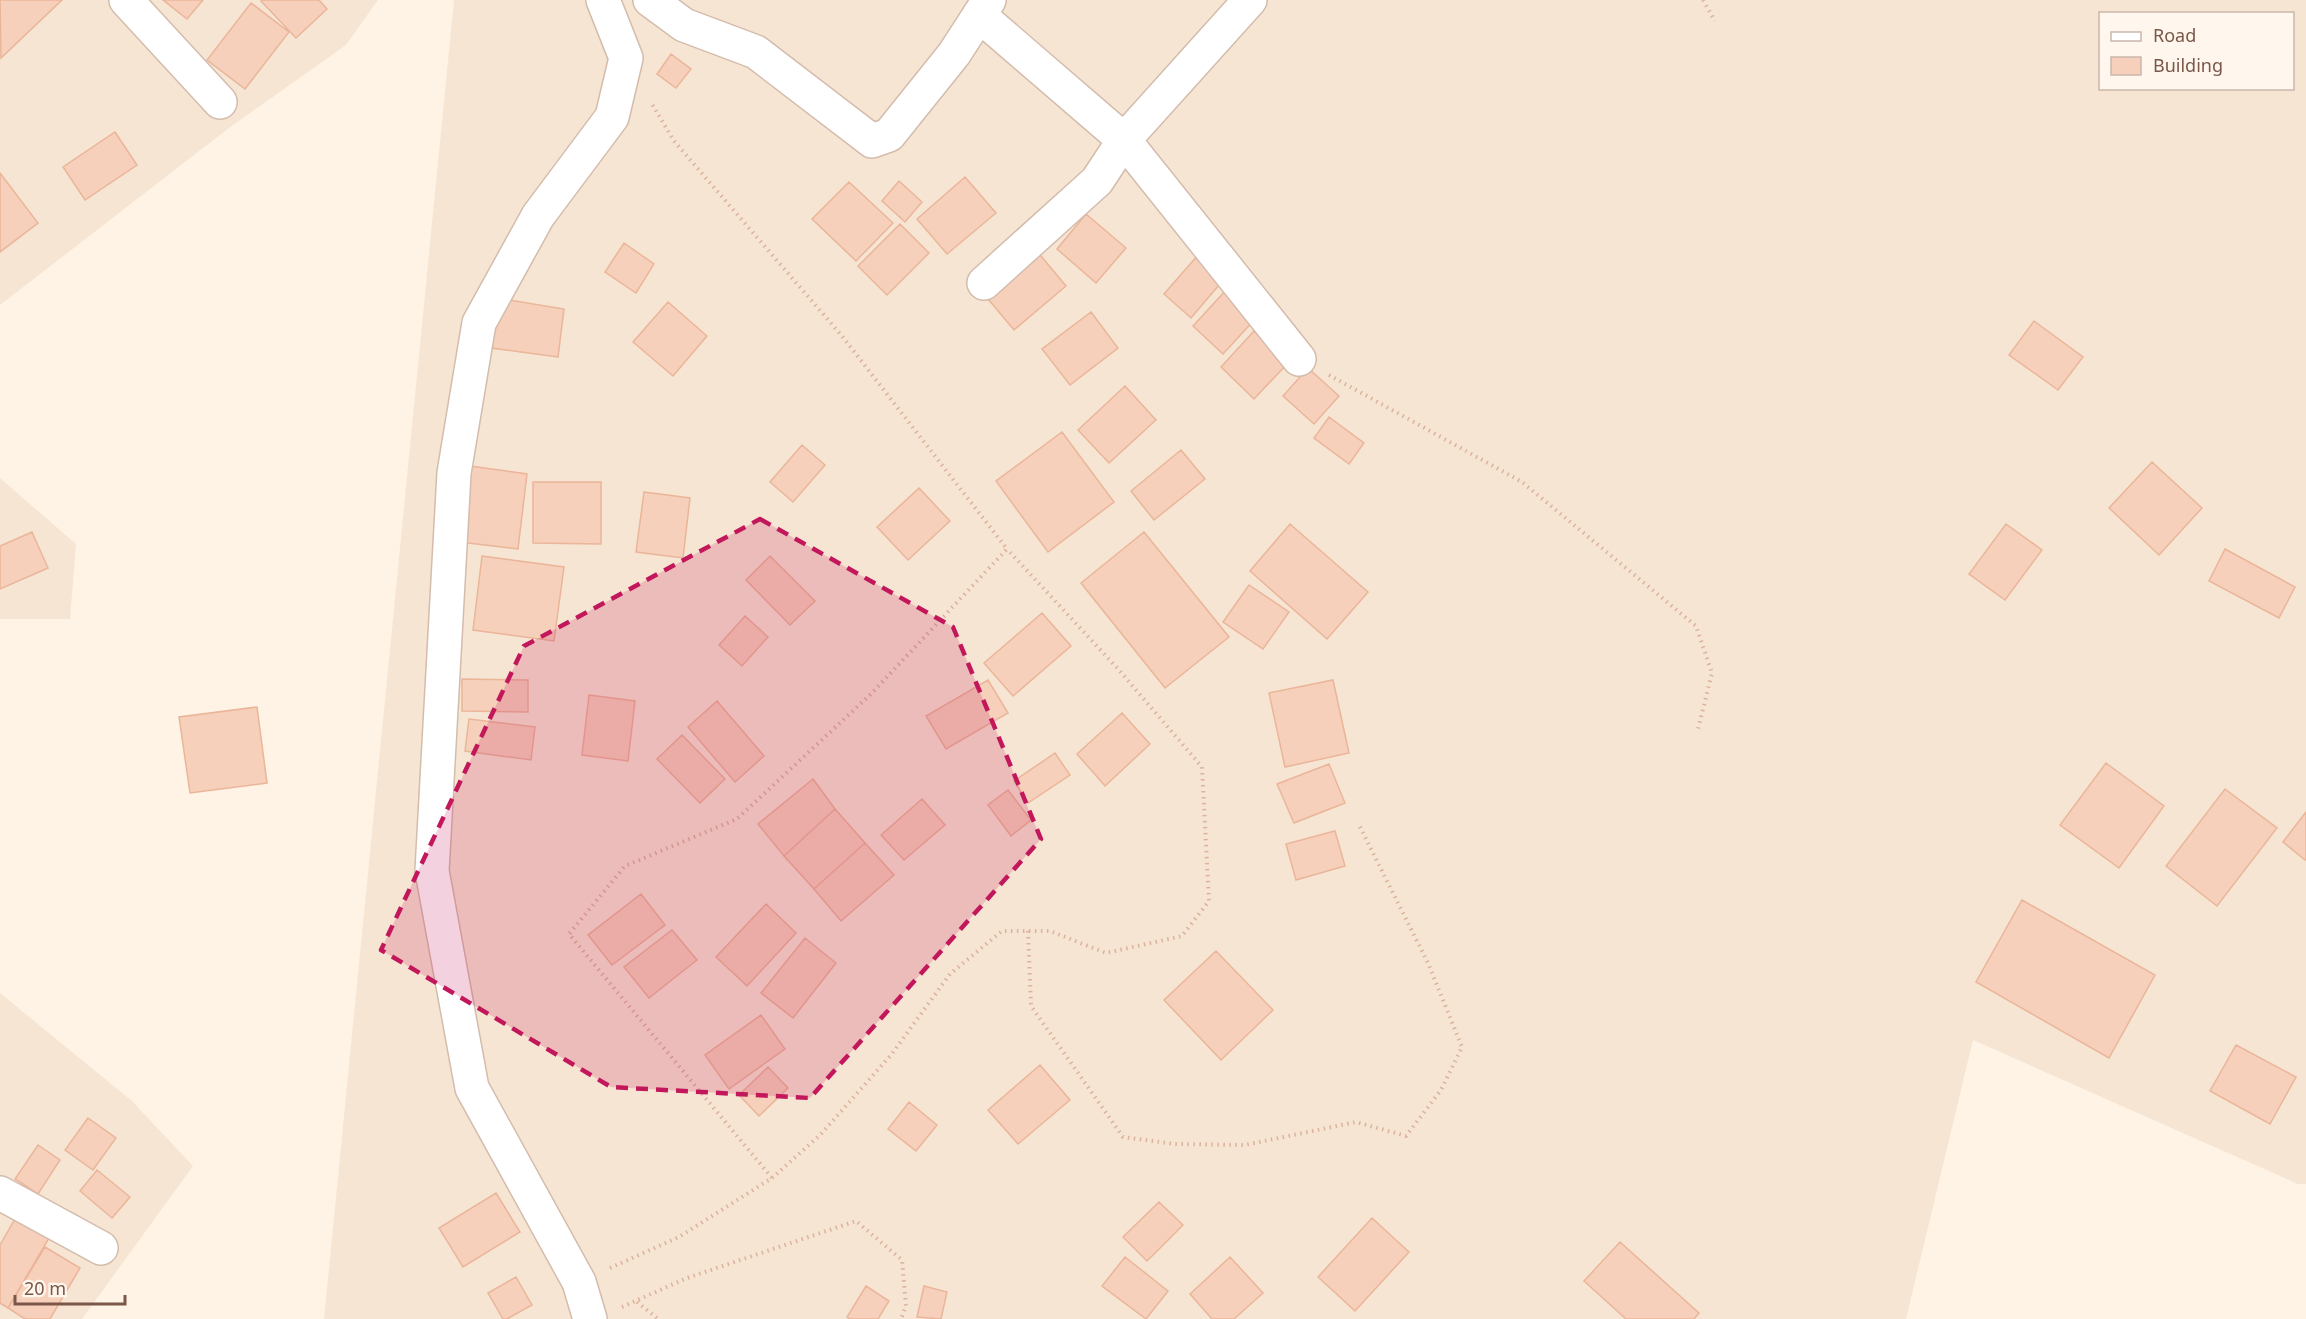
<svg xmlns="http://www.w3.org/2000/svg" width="2306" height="1319" viewBox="0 0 2306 1319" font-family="'Noto Sans',sans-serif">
<rect width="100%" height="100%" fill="#fef3e5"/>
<!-- residential -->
<path fill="#f7e5d3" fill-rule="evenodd" d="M0,0H378L346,45L229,128L0,305Z
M454,0H2306V1184H2298L1973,1040L1906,1319H324ZM2100,14H2292V88H2100Z
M0,478L76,544L70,619H0Z
M0,993L132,1101L193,1166L82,1319H0Z"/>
<!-- building -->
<path fill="#f6d0bb" stroke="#eab599" stroke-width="1.5" d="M0,0H62L1,58Z
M163,0H203L187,19Z
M262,0H319L327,9L296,38L261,1Z
M251,3L289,32L245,89L207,60Z
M671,54L691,69L676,88L657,74Z
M115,132L137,165L85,200L63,167Z
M0,173L38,223L0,252Z
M965,177L996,213L947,254L917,219Z
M899,181L922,202L905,222L882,201Z
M849,182L893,223L856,261L812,219Z
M1086,214L1126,248L1096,283L1057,249Z
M900,224L929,253L887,295L858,266Z
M624,243L654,264L636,293L605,272Z
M1036,250L1066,286L1014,330L983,293Z
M1198,255L1225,278L1191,318L1164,294Z
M1227,289L1257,317L1223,354L1193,326Z
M498,298L564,309L558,357L491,348Z
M668,302L707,336L673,376L633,342Z
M1091,312L1118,348L1070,385L1042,349Z
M2034,321L2083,357L2058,390L2009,355Z
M1254,331L1288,363L1254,399L1221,367Z
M1308,368L1339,396L1314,424L1283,396Z
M1125,386L1156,420L1109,463L1078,430Z
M1329,417L1364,443L1349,464L1314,438Z
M1062,432L1114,502L1048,552L996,481Z
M802,445L825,465L793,502L770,482Z
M1181,450L1205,479L1154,520L1131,491Z
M2152,462L2202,508L2159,555L2109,508Z
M470,466L527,474L518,549L460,542Z
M533,482H601V544L533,543Z
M919,488L950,521L908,560L877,527Z
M644,492L690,498L683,558L636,552Z
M1290,524L1368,592L1327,639L1250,571Z
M2006,524L2042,550L2005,600L1969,574Z
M32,532L48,568L0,589V546Z
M1144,532L1229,637L1165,688L1081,583Z
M2225,549L2295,587L2279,618L2209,581Z
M482,556L564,567L554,641L473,630Z
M770,556L815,601L790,625L746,580Z
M1249,585L1289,612L1263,649L1223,622Z
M1042,613L1071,646L1013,696L984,663Z
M745,616L768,637L742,666L719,645Z
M462,679L528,680V712L462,711Z
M988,680L1008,713L946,749L926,716Z
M1333,680L1349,753L1285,767L1269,693Z
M589,695L635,701L628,761L582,755Z
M717,701L764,756L735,782L688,727Z
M257,707L267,783L190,793L179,717Z
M1122,713L1150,744L1105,786L1077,754Z
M469,719L535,727L531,760L465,751Z
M682,735L725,779L700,803L657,759Z
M1055,753L1070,775L1028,803L1014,781Z
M2106,763L2164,806L2119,868L2060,825Z
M1329,764L1345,803L1294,823L1277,784Z
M813,779L835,809L784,856L758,824Z
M2225,789L2277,828L2217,906L2166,866Z
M1008,790L1031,820L1011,836L988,805Z
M922,799L945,825L904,860L881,835Z
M835,809L865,843L814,889L784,856Z
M2306,812V859L2305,860L2283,842Z
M1335,831L1345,866L1296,880L1286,844Z
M865,843L894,875L841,921L814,889Z
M641,894L665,925L612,965L588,935Z
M2022,900L2155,975L2109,1058L1976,982Z
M766,904L796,933L747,986L716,957Z
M672,930L697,960L649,998L624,967Z
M805,938L836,963L793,1018L761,993Z
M1216,951L1273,1010L1221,1060L1164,1000Z
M761,1015L785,1049L729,1089L705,1055Z
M2236,1045L2296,1077L2270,1124L2210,1091Z
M1040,1065L1070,1100L1018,1144L988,1110Z
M768,1067L788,1088L759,1116L739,1095Z
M909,1102L937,1125L916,1151L888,1129Z
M88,1118L116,1138L93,1170L65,1150Z
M38,1145L60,1160L38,1194L15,1179Z
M97,1170L130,1197L112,1218L80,1191Z
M496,1193L520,1232L463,1267L439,1228Z
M1159,1202L1183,1225L1147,1261L1123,1237Z
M1372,1218L1409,1252L1355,1311L1318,1277Z
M15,1219L49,1238L8,1308L0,1303V1245Z
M1620,1242L1699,1313L1694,1319H1626L1584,1281Z
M45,1247L80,1268L50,1319H25L8,1308Z
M1125,1257L1168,1291L1146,1319L1102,1286Z
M1230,1257L1263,1293L1234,1319H1212L1190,1294Z
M516,1277L532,1305L507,1319H503L488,1293Z
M866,1286L889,1301L878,1319H850L847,1317Z
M924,1286L947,1292L941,1319L917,1317Z"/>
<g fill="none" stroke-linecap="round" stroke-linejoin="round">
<defs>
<path id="minor" d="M126,0L220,102
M650,0L684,25L756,52L872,141L889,135L954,54L989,0
M979,15L1124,140L1299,359
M984,283L1097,181L1124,140L1250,0
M0,1193L101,1248
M590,1319L579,1282L472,1088L432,871L454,473L479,323L538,216L612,117L626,58L603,0"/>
</defs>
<!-- minor casing -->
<use href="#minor" stroke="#d4bcad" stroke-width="36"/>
<!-- path -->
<path stroke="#dbb39d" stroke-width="4" stroke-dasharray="1.5 4.5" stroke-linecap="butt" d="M1703,0L1715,21
M1329,375L1522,482L1696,626L1712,673L1697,733
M1028,931L1031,1006L1123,1137L1175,1144L1245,1145L1356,1122L1406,1136L1441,1090L1462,1047L1428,963L1359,825
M772,1178L820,1135L891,1055L950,974L1002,931H1050L1106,953L1182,936L1209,901L1202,767L1119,670L1007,549
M610,1268L679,1237L772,1178L569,934L625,866L737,819L871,694L1007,549L842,336L674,141L652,104
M637,1302L658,1319
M622,1307L687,1278L856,1221L902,1260L906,1306L901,1319"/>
<!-- minor -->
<use href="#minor" stroke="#fff" stroke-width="33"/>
</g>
<!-- marked area -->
<path fill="#c2185b" fill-opacity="0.2" stroke="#c2185b" stroke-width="4.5" stroke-dasharray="12 8" stroke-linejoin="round" d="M760,519L953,627L1041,839L810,1098L611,1087L381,950L524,646Z"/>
<!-- legend -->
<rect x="2099" y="12" width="195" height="78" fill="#fff7ee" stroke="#cab7ac" stroke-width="1.5"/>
<rect x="2111" y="32" width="30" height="9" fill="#ffffff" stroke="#cab7ac" stroke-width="1.5"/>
<text x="2153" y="42" font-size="18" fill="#7a5748">Road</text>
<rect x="2111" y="57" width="30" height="18" fill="#f6d0bb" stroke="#cab7ac" stroke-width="1.5"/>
<text x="2153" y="72" font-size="18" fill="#7a5748">Building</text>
<!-- scale -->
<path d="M15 1295v9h110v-9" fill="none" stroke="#7a5748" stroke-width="3"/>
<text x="24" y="1295" font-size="18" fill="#7a5748" stroke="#fff7ee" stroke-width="4.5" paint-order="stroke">20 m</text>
</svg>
